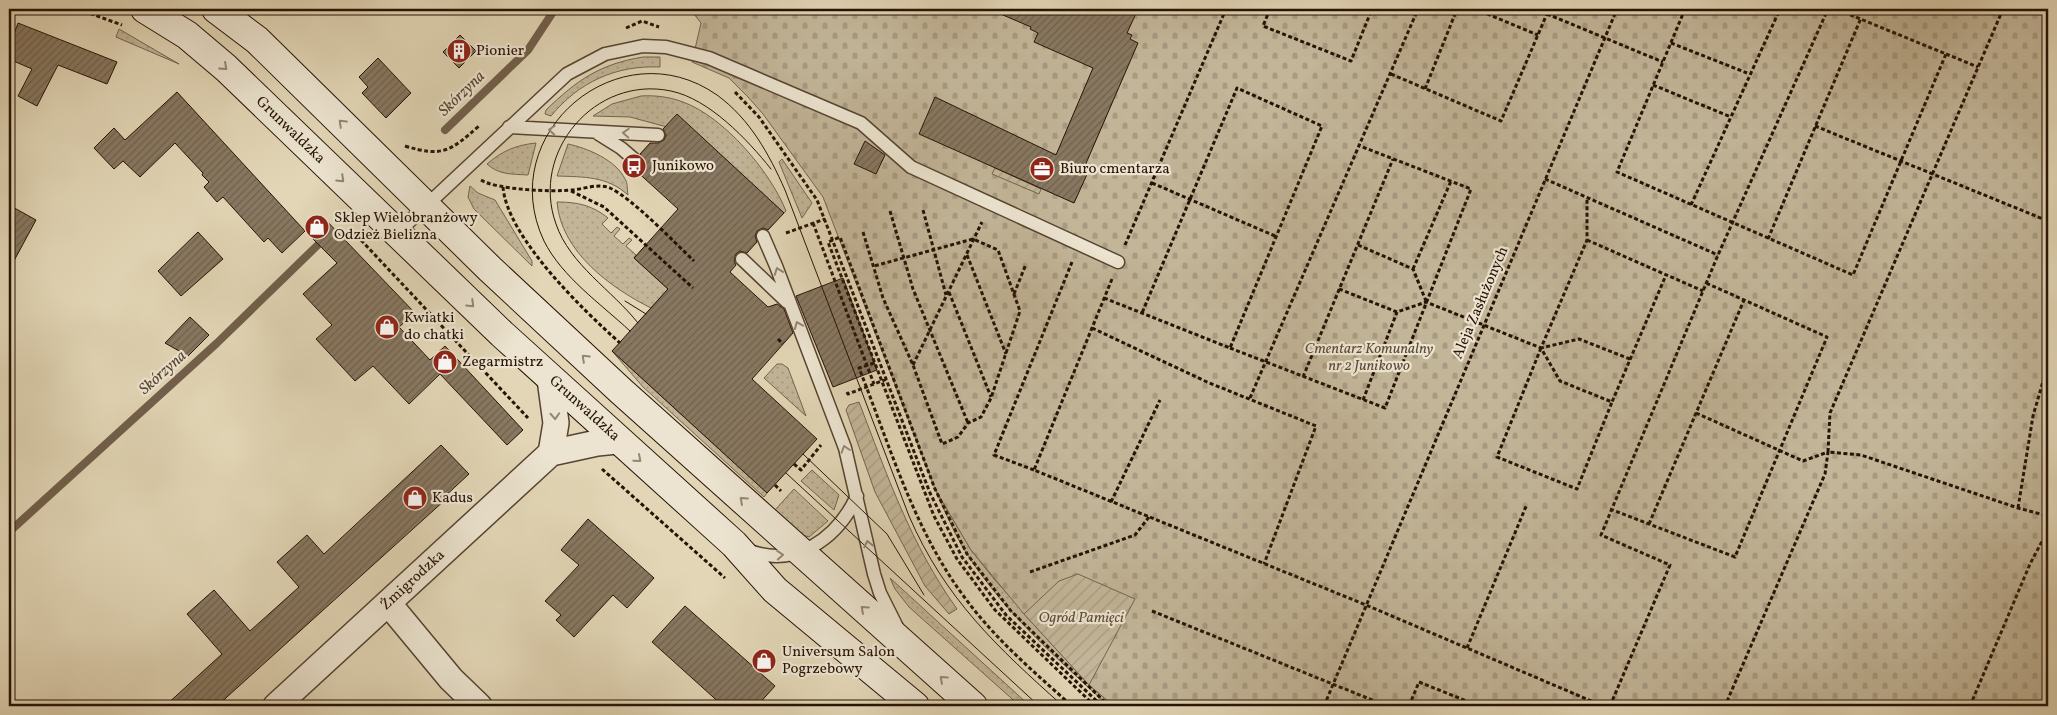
<svg xmlns="http://www.w3.org/2000/svg" width="2057" height="715" viewBox="0 0 2057 715" font-family="Vollkorn,serif">
<defs>
<pattern id="grass-dots" width="8" height="8" patternUnits="userSpaceOnUse" patternTransform="scale(1.25)"><rect width="8" height="8" fill="#c2b598"/><path d="M2 2h.1M6 6h.1" fill="none" stroke="#a79b82" stroke-width="1.8" stroke-linecap="round"/></pattern>
<pattern id="cemetery-stones" width="16" height="16" patternUnits="userSpaceOnUse" patternTransform="scale(1.25)"><rect width="16" height="16" fill="#c2b598"/><path d="M2 7V4a2 2 0 0 1 4 0v3zM10 15v-3a2 2 0 0 1 4 0v3z" fill="#a79b82"/></pattern>
<pattern id="garden-furrows" width="10" height="10" patternUnits="userSpaceOnUse" patternTransform="scale(1.25)"><rect width="10" height="10" fill="#c2b598"/><path d="M-1 1l2-2M0 10L10 0M9 11l2-2" fill="none" stroke="#a79b82"/></pattern>
<pattern id="building-hatch" width="6" height="6" patternUnits="userSpaceOnUse" patternTransform="scale(1.25)"><rect width="6" height="6" fill="#887861"/><path d="M-1 1l2-2M0 6l6-6M5 7l2-2" fill="none" stroke="#6f614e"/></pattern>
</defs>
<rect width="100%" height="100%" fill="#e2d6b6"/>
<filter id="stains"><feTurbulence type="fractalNoise" baseFrequency=".004" numOctaves="4"/><feColorMatrix values="0 0 0 0 .2 0 0 0 0 .09 0 0 0 0 .02 0 0 0 .5 -.17"/></filter>
<radialGradient id="worn" r=".72"><stop offset=".6" stop-color="#630" stop-opacity="0"/><stop offset="1" stop-color="#630" stop-opacity=".3"/></radialGradient>
<!-- grass -->
<path fill="url(#grass-dots)" stroke="#74644e" d="M119,29L179,64L116,37Z
M643,57H660V67C616,65 579,82 551,116L545,114L546,110C577,80 600,64 643,57Z
M641,96C655,95 670,97 683,102C724,117 770,171 786,211L784,213L695,131L667,127L630,117L593,116L612,104Z
M536,143L528,175C512,174 499,175 487,164C502,151 516,145 536,143Z
M568,144C587,148 616,160 625,179C628,183 627,190 628,195C607,176 584,177 557,176Z
M782,159L812,203L802,218L779,162Z
M470,186L478,193L495,200L532,261V266L474,209L468,197Z
M557,202C577,202 592,205 608,218L602,224L611,233L617,227L620,229L614,236L623,244L629,238L632,240L626,246L636,255L634,258L668,289L651,308C611,288 561,252 557,202Z
M612,351L767,493L764,497L643,387Z
M777,364H782L788,368L806,416L764,378Z
M812,470L839,495L834,510L801,481Z
M794,489L828,521L809,537L803,535L775,510Z
M935,489L971,550L994,579L1089,685L1114,706H1109C1058,660 1005,613 967,554C954,534 945,511 935,489Z
M890,578L1030,706H1020L909,607L895,589Z"/>
<!-- cemetery -->
<path fill="url(#cemetery-stones)" stroke="#74644e" d="M690,9H2048V706H1114L1089,685L1024,614L971,550L935,489L823,197L763,114L748,97L729,78L692,62L701,23Z"/>
<!-- garden -->
<path fill="url(#garden-furrows)" stroke="#74644e" d="M995,168L1041,189L1039,194L992,174Z
M859,402C887,475 911,545 957,609L949,614L925,586L875,492L846,410L849,405Z
M1078,574L1135,599L1089,685L1024,614L1059,581Z"/>
<g fill="none" stroke-linecap="round" stroke-linejoin="round">
<!-- stream -->
<path stroke="#715f4b" stroke-width="8" d="M445,130L528,50L555,9
M9,532L217,343L326,237"/>
</g>
<!-- building -->
<path fill="url(#building-hatch)" stroke="#271205" d="M989,9H1138L1127,33L1132,35L1130,39L1138,43L1084,168L1089,170L1074,203L919,134L935,97L1056,155L1093,68L1034,42L1038,33L1030,29L1031,27Z
M18,23L117,62L107,84L58,65L37,106L18,96L32,69L9,59V47Z
M460,35L476,51L459,68L443,52Z
M378,58L411,93L386,118L362,93L368,87L359,77Z
M177,92L305,231L282,253L268,238L264,242L223,197L217,202L204,187L209,182L202,175L203,173L175,143L140,177L123,161L114,169L94,148L114,128L125,140Z
M677,114L784,213L768,230L763,228L757,231L755,236L757,242L747,253L740,251L736,254L734,261L736,265L730,272L768,307L777,304L784,309L793,333L752,379L817,439L767,493L612,351L668,289L634,258L678,209L633,168L641,165L643,158L640,154L650,143H658L664,140L666,135L663,129Z
M865,141L885,155L876,174L854,164Z
M9,205L36,220L9,270Z
M321,215L415,313L399,327L430,360L445,346L523,430L507,445L440,374L409,404L373,366L355,381L316,339L332,325L303,294L337,263L305,231Z
M198,232L223,259L181,296L158,271Z
M843,278L877,370L833,387L796,296Z
M190,317L209,335L188,356L165,343Z
M441,445L469,474L443,498L445,500L217,706H165L222,654L187,614L214,590L250,631L299,587L277,562L307,535L324,554Z
M588,519L654,578L627,608L613,595L574,637L556,620L561,615L545,601L579,565L561,550Z
M685,606L775,686L757,706H723L652,642Z"/>
<g fill="none" stroke-linecap="round" stroke-linejoin="round">
<defs>
<path id="lane" d="M509,127L658,135
M597,133L621,148L635,160
M397,233L567,74L605,54L643,46L666,47L709,58L861,123L911,167L1118,262
M763,236L776,266L845,448L874,574L880,593L897,627
M742,259L787,302
M747,550C795,569 837,539 857,496"/>
<g id="street">
<path d="M550,379L556,423L551,453"/>
<path d="M388,603L451,679L479,706"/>
<path id="s1" d="M276,706L551,453L597,443L617,441"/>
</g>
<g id="secondary">
<path id="s2" d="M145,9L187,35L226,68L502,334L734,544L775,590L915,706"/>
<path d="M216,9L257,40L490,269L621,391L973,706"/>
</g>
</defs>
<!-- lane casing -->
<use href="#lane" stroke="#564331" stroke-width="15"/>
<!-- street casing -->
<use href="#street" stroke="#564331" stroke-width="28"/>
<!-- secondary casing -->
<use href="#secondary" stroke="#271205" stroke-width="30"/>
<!-- path -->
<path stroke="#271205" stroke-width="3" stroke-dasharray="4 2.5" stroke-linecap="butt" d="M78,9L122,25
M1270,9L1263,26L1351,61L1372,9
M1475,9L1538,35
M1685,9L1617,172L1853,275L1946,54L1836,9
M2003,9L1830,413L1828,452L1861,455L2018,508L2048,516
M1547,14L1663,62
M626,28L642,21L659,27
M1671,43L1747,73
M1946,54L1978,67
M1391,74L1501,121L1549,9
M1653,85L1731,117
M1425,89L1457,9
M735,92L759,117L817,200L930,493L962,557L1006,615L1102,706
M1815,126L2048,221
M405,146C444,158 451,150 479,126
M1545,179L1718,255
M481,180C497,190 553,192 572,190C584,189 598,183 610,188C633,199 674,242 694,261
M1152,183L1275,236
M503,187C507,237 583,310 620,343
M571,191L604,207L693,288
M1691,205L1780,9
M923,210L946,295
M890,211L913,289L968,423
M813,223L874,384
M863,232L883,298L913,365L942,444L958,437L968,423L981,417L991,398L1020,311L998,250L973,239L874,266
M786,233L825,219
M1768,239L1861,18
M361,240L528,418
M1587,240L1703,291
M1125,245L1226,9
M1358,245L1413,269L1426,301
M967,255L1006,354
M1413,269L1451,181
M1112,279L1034,470L1366,605L1603,706
M1339,289L1397,312L1426,302L1541,348L1587,240V198
M949,292L991,397
M1014,294L1026,264
M1104,298L1230,348L1322,126L1237,88L1142,313
M1092,328L1207,382L1316,426L1264,564
M778,339L783,344
M1230,348L1385,408L1471,189L1360,146
M1541,348L1497,457L1577,489L1612,402
M1630,359L1579,339L1541,348L1560,381L1612,402L1666,275
M874,363L859,368C890,446 914,530 965,598C995,639 1034,672 1072,706
M913,365L982,222
M1303,377L1393,159
M847,392L848,394L887,379
M1250,398L1418,9
M1363,400L1397,312
M1696,413L1803,461L1828,452L1825,474L1725,706
M794,464L801,470L821,445
M602,469L725,578
M1034,470L994,455L1072,262
M775,485L781,491
M1111,502L1160,400
M2018,508L2033,416L2048,364
M1610,509L1735,557L1827,337L1706,283
M1649,524L1744,300
M1030,572L1135,535L1149,517
M1152,611L1387,706
M1467,648L1527,504
M1095,706L995,610L957,559L934,516L828,242L840,237L935,489L967,554L1011,611L1109,706
M1324,706L1617,9
M1409,706L1419,682L1479,706
M1610,706L1670,565L1601,535L1718,255L1828,9
M1970,706L2030,564L2048,530"/>
<!-- lane -->
<use href="#lane" stroke="#ece4d0" stroke-width="12"/>
<!-- street -->
<use href="#street" stroke="#ece4d0" stroke-width="25"/>
<!-- secondary -->
<use href="#secondary" stroke="#ece4d0" stroke-width="28"/>
<!-- tram -->
<path stroke="#271205" stroke-width="1" d="M625,301L646,314
M638,323C612,290 570,265 556,224C530,152 595,75 671,91C709,99 747,139 771,169
M630,331C601,304 562,277 544,241C493,133 620,27 717,95C750,119 769,154 785,190L909,516C945,599 997,647 1063,706
M803,454L887,534L924,595
M786,473L1039,706"/>
</g>
<!-- one-way arrows -->
<defs><path id="oneway-chevron" d="M-2-3.5L2.5 0L-2 3.5" fill="none" stroke-width="1.6" stroke-linecap="round" stroke-linejoin="round" transform="scale(1.25)"/></defs>
<g stroke="#938675">
<use href="#oneway-chevron" transform="translate(224 67) rotate(42)"/>
<use href="#oneway-chevron" transform="translate(342 123) rotate(-136)"/>
<use href="#oneway-chevron" transform="translate(552 130) rotate(-177)"/>
<use href="#oneway-chevron" transform="translate(626 133) rotate(-177)"/>
<use href="#oneway-chevron" transform="translate(341 179) rotate(44)"/>
<use href="#oneway-chevron" transform="translate(778 271) rotate(-110)"/>
<use href="#oneway-chevron" transform="translate(471 304) rotate(44)"/>
<use href="#oneway-chevron" transform="translate(798 325) rotate(-112)"/>
<use href="#oneway-chevron" transform="translate(585 358) rotate(-137)"/>
<use href="#oneway-chevron" transform="translate(555 416) rotate(87)"/>
<use href="#oneway-chevron" transform="translate(845 449) rotate(-108)"/>
<use href="#oneway-chevron" transform="translate(638 459) rotate(41)"/>
<use href="#oneway-chevron" transform="translate(743 500) rotate(-138)"/>
<use href="#oneway-chevron" transform="translate(868 544) rotate(-102)"/>
<use href="#oneway-chevron" transform="translate(780 555) rotate(-4)"/>
<use href="#oneway-chevron" transform="translate(864 609) rotate(-138)"/>
<use href="#oneway-chevron" transform="translate(943 679) rotate(-138)"/>
</g>
<!-- icons -->
<defs>
<symbol id="building-disc" viewBox="-11 -11 22 22"><circle r="9.5" fill="#8f2418" stroke="#ece4d0"/><path d="M-4-6H4V6H1V3H-1V6H-4ZM-2.5-4.3h1.7v1.8h-1.7ZM.8-4.3h1.7v1.8H.8ZM-2.5-1h1.7V.8h-1.7ZM.8-1h1.7V.8H.8Z" fill="#fff"/></symbol>
<symbol id="bus-disc" viewBox="-11 -11 22 22"><circle r="9.5" fill="#8f2418" stroke="#ece4d0"/><path d="M-5-6H5V4H4V6H2V4H-2V6H-4V4H-5ZM-3.5-4V0h7V-4ZM-3.5 1.2v1.5H-2V1.2ZM2 1.2v1.5H3.5V1.2Z" fill="#fff"/></symbol>
<symbol id="office-disc" viewBox="-11 -11 22 22"><circle r="9.5" fill="#8f2418" stroke="#ece4d0"/><path d="M-6-3h4V-5.5h4V-3h4V5H-6ZM-1-4.5V-3h2v-1.5ZM-6 0V1H6V0Z" fill="#fff"/></symbol>
<symbol id="shop-disc" viewBox="-11 -11 22 22"><circle r="9.5" fill="#8f2418" stroke="#ece4d0"/><path d="M-5-2.5h2.3a2.7 3.5 0 0 1 5.4 0H5L5.5 6h-11ZM-1.5-2.5h3a1.5 2.3 0 0 0-3 0Z" fill="#fff"/></symbol>
</defs>
<g fill-rule="evenodd">
<use href="#building-disc" x="445" y="37" width="28" height="28"/>
<use href="#bus-disc" x="620" y="152" width="28" height="28"/>
<use href="#office-disc" x="1028" y="155" width="28" height="28"/>
<use href="#shop-disc" x="303" y="213" width="28" height="28"/>
<use href="#shop-disc" x="373" y="313" width="28" height="28"/>
<use href="#shop-disc" x="431" y="348" width="28" height="28"/>
<use href="#shop-disc" x="401" y="484" width="28" height="28"/>
<use href="#shop-disc" x="750" y="647" width="28" height="28"/>
</g>
<g text-anchor="middle" dominant-baseline="central" stroke-width="4.5" stroke-linejoin="round" paint-order="stroke">
<!-- poi labels -->
<g font-size="15" fill="#271205" stroke="#ece4d0" text-anchor="start">
<text x="476" y="51">Pionier</text>
<text x="652" y="166">Junikowo</text>
<text x="1060" y="169">Biuro cmentarza</text>
<text x="334" y="218">Sklep Wielobranżowy<tspan x="334" dy="17">Odzież Bielizna</tspan></text>
<text x="404" y="318">Kwiatki<tspan x="404" dy="17">do chatki</tspan></text>
<text x="462" y="362">Zegarmistrz</text>
<text x="432" y="498">Kadus</text>
<text x="782" y="652">Universum Salon<tspan x="782" dy="17">Pogrzebowy</tspan></text>
</g>
<!-- street labels -->
<g font-size="15" fill="#271205" stroke="#ece4d0">
<text stroke="none"><textPath href="#s2" startOffset="190">Grunwaldzka</textPath></text>
<text transform="translate(1481 303) rotate(-67)">Aleja Zasłużonych</text>
<text stroke="none"><textPath href="#s2" startOffset="595">Grunwaldzka</textPath></text>
<text stroke="none"><textPath href="#s1" startOffset="186">Żmigrodzka</textPath></text>
</g>
<!-- park labels -->
<g font-size="15" font-style="italic" fill="#5d4b38" stroke="#ece4d0">
<text x="1369" y="349">Cmentarz Komunalny<tspan x="1369" dy="17">nr 2 Junikowo</tspan></text>
<text x="1081" y="618">Ogród Pamięci</text>
</g>
<!-- water labels -->
<g font-size="16" font-style="italic" fill="#584634" stroke="#ece4d0">
<text transform="translate(462 94) rotate(-44)">Skórzyna</text>
<text transform="translate(163 373) rotate(-42)">Skórzyna</text>
</g>
</g>
<!-- margin -->
<rect width="2057" height="715" fill="none" stroke="#e2d6b6" stroke-width="30"/>
<rect x="10" y="10" width="2037" height="695" fill="none" stroke="#271205" stroke-width="2.5"/>
<rect x="15" y="15" width="2027" height="685" fill="none" stroke="#271205"/>
<rect width="100%" height="100%" filter="url(#stains)"/>
<rect width="100%" height="100%" fill="url(#worn)"/>
</svg>
